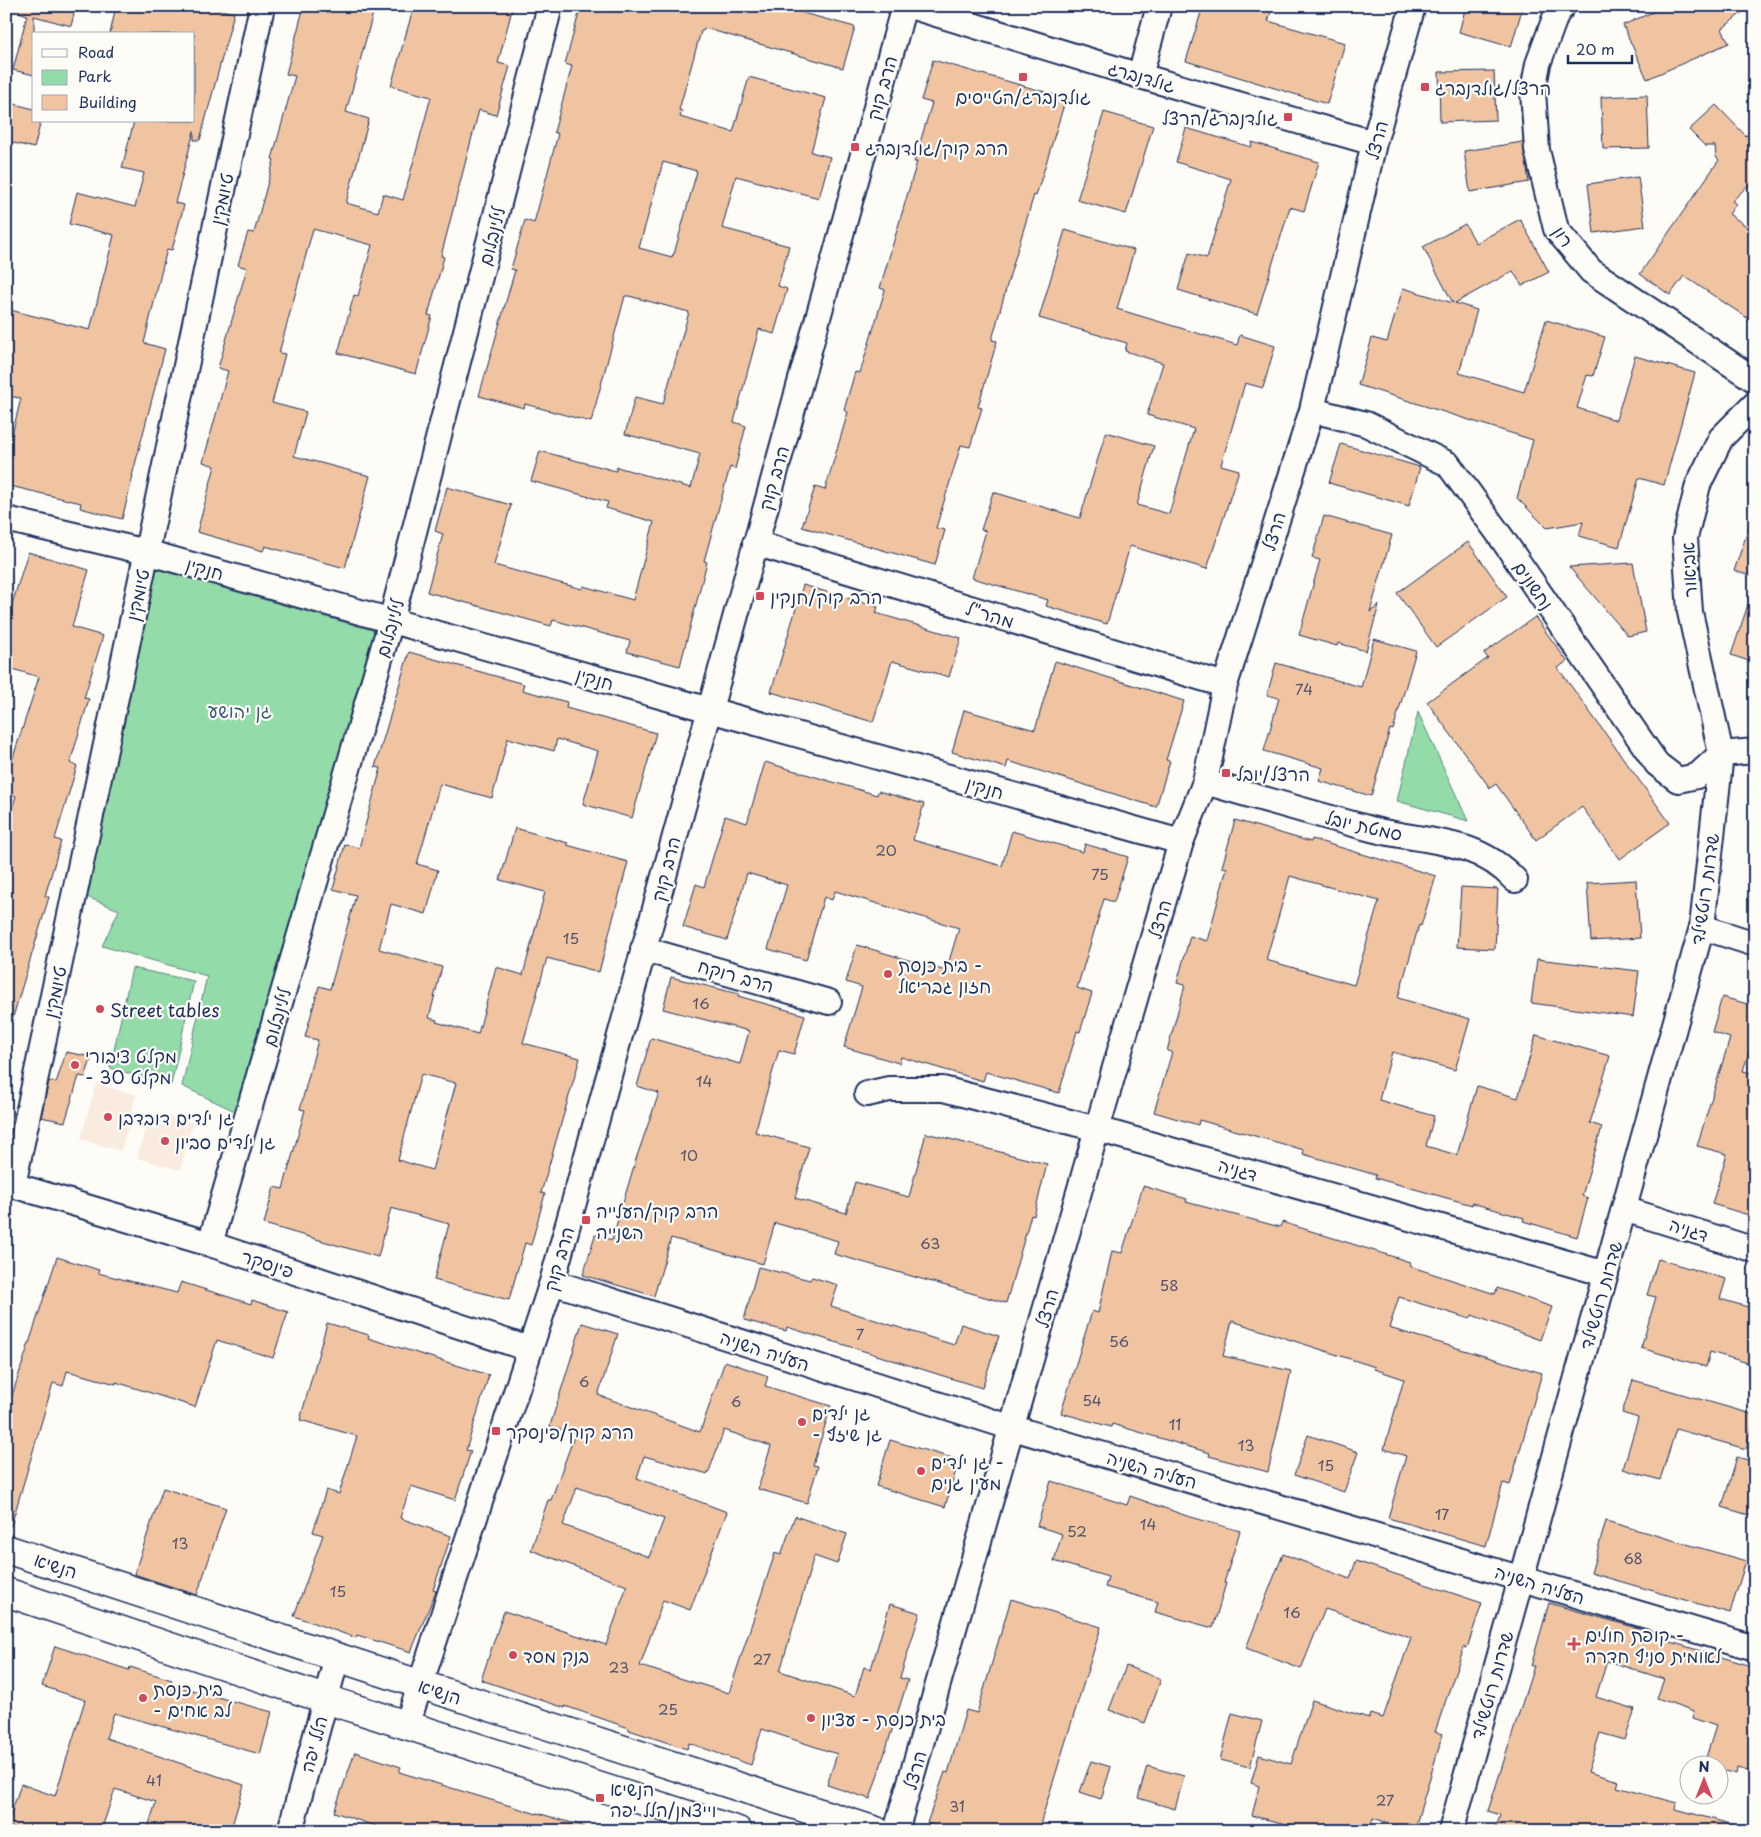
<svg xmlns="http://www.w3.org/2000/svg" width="1761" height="1837" viewBox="0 0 1761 1837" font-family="'Playpen Sans','Playpen Sans Hebrew',sans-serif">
<rect width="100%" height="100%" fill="#fdfcf7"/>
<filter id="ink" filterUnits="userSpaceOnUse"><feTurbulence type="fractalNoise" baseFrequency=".02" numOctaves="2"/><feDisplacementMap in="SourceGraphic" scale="10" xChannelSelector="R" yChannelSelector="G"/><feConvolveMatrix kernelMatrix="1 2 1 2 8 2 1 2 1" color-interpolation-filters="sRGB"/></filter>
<g filter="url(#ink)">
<!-- built -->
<path fill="#f9ebdd" d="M96,1084L136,1095L121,1151L81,1139Z
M150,1112L193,1123L180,1170L137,1158Z"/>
<!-- green -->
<path fill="#94dbaa" stroke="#588584" d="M156,569L379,632L239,1113L182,1086L207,976L102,946L119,910L87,897Z
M1418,712L1468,821L1397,801Z
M132,968L194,981L171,1085L110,1068Z"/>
<!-- building -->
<path fill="#f1c4a1" stroke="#1b2f5e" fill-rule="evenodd" d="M19,6H76L71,26L34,16V75L13,70L27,15L19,12Z
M116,6H205L234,13L200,140H194V131L175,203L184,205L172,250L167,249L144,343L165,349L132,476H133L122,519L80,508L81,503L6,485V442L10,443L21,398L6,396V309L90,330L114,235L69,224L77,192L135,207L144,173L122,168L134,121H194V34H110Z
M304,6H319L341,12V6H375L346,112L369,119L346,203L378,212L383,194L403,200L431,97L391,86L414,6H513L498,63L510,66L496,115L479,110L441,256L444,257L428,315L432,316L416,374L338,353L354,295L358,296L372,245L313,229L279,353L285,354L272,403L306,412L294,456L370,476L345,568L265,546L263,551L197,532L215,466L203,462L228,371L218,368L247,268L238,265L248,232L254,233L274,160L272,159L295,76L286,74Z
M581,6H777L855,27L843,68L704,28L703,31H701L679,110L682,111L680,117L733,132L749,77L826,98L811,152L830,157L819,198L736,176L722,228L789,246L778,286L787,289L774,334L759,329L734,422L746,426L735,469L730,467L704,561L707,562L680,666L627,652L630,641L553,620L551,626L427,592L443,534L435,531L447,487L511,505L494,565L582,589L583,586L633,600L654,522L606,508L608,502L531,481L540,451L616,471L617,467L691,488L700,454L625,434L635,397L663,404L689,312L629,296H625L591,422L525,404L524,408L479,396L515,270L511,269L525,220L534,223L558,134L554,132L572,66L565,64ZM663,162L697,171L674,254H673L672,257L639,248Z
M1203,6H1273L1268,21L1345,43L1327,104L1186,61Z
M1466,6H1523L1511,47L1459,32Z
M1667,6H1750L1722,29L1729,43L1647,79L1623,25Z
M933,60L1066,98L1036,196L1034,195L1009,278L992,340L997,341L978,407L982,408L970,447L961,445L936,528L945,530L935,565L802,527L815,487L825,490L848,412L844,410L855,372L860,373L885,290L880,288L917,162H914L932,103L921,100Z
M1494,71L1496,120L1440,122L1439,72Z
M1647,95L1649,148L1603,149L1601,97Z
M6,102L34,109V121H41L34,148L6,141Z
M1716,105L1746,136L1755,128V179L1732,201L1736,204L1729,214L1755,232V323L1684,276L1670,295L1640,274L1719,160L1716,157L1715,146H1705L1689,130Z
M1104,112L1153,126L1126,214L1077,200Z
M1186,128L1251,147L1252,142L1319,162L1304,211L1290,207L1257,314L1178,290L1189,253L1207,258L1231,179L1176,162Z
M1523,142L1529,182L1470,192L1464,151Z
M1638,177L1645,226L1594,233L1588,184Z
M1520,219L1549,272L1522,286L1513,271L1455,303L1477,310L1459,373L1524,392L1546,320L1605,337L1593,376L1587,375L1577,408L1616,420L1635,356L1695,373L1664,485L1639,478L1619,547L1579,536L1583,522L1547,528L1517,498L1533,440L1358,385L1372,338L1387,342L1403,288L1453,303L1423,247L1465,224L1476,243Z
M1065,230L1134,250L1117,309L1237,345L1240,335L1275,346L1263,388L1245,383L1221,465L1239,470L1207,569L1130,546L1107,624L1046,606L1048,600L972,578L986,531L981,530L993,492L1080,518L1106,432L1154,446L1137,505L1169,514L1194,429L1147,415L1163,363L1125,351L1127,343L1039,318Z
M1341,444L1420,467L1409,506L1329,483Z
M1324,516L1392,535L1370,612L1379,605L1366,651L1338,643L1337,646L1299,635L1320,560L1312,558Z
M1752,518L1755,519V577L1734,571Z
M1468,542L1507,597L1436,647L1397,593Z
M28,552L89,570L72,627L103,636L84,698L89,699L70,763L77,766L55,839L61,841L45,896L49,897L10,1027L6,1026V827L16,796L6,793V779L39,677L6,667V613L9,614Z
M1633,563L1646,632L1628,636L1569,567Z
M803,585L878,607L876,613L961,638L949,677L892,661L873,722L771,692Z
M1752,593L1755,594V663L1731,655Z
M1535,617L1567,661L1558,668L1670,823L1620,859L1582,807L1536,840L1496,784L1490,788L1427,702L1488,658L1484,653Z
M1374,639L1416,651L1393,730L1390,729L1371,796L1319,781L1323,768L1264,751L1279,698L1267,695L1276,663L1361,687Z
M409,652L524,684L522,690L567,702L566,708L656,733L632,818L583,804L598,751L557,739L554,751L508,738L492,798L440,784L417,864L438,870L426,914L391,904L379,949L442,967L429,1018L437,1020L436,1022L478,1034L496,967L523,975L545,892L500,880L515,828L568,843L567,845L628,862L599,972L547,958L523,1043L580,1058L541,1193L545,1194L531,1245L525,1243L509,1300L434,1280L449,1224L391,1208L378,1257L264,1224L274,1187L283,1189L305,1110L300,1109L318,1040L305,1037L319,986L330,989L356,895L333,889L345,844L359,848L381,768L375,767ZM421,1074L456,1083L432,1170L398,1160Z
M1055,661L1184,701L1166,760L1170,761L1156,807L1008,761L1006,768L952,752L964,710L1035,730Z
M765,762L877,795L878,791L924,804L913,840L1002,866L1012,831L1083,852L1085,844L1128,857L1114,902L1104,899L1077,988L1092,993L1080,1032L1077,1031L1059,1093L986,1072L983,1081L901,1057L899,1063L844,1047L862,987L846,982L857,945L946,971L959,928L835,891L832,900L824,897L806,960L768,949L787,885L747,873L727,940L683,927L696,884L704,887L725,816L747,823Z
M1235,820L1311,842L1312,839L1436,876L1421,926L1419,925L1398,998L1470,1019L1455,1070L1392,1052L1379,1100L1434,1116L1426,1146L1457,1155L1477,1086L1518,1098L1536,1035L1610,1056L1590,1123L1602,1127L1582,1196L1588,1198L1577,1237L1523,1221L1524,1218L1472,1203V1205L1375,1178L1376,1175L1303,1154L1304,1150L1199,1120L1198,1125L1154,1112L1172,1052L1167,1051L1185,985L1177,983L1190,936L1207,941L1227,868L1222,867ZM1290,876L1379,901L1354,985L1266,960Z
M1636,880L1640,938L1591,941L1587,883Z
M1461,887L1498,889L1495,949L1457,947Z
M1537,959L1639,971L1633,1017L1531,1003Z
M671,977L739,994L738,996L805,1015L794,1054L779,1050L755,1132L809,1147L795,1198L846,1213L855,1182L909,1197L926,1133L1047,1164L1034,1216L1031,1215L1006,1303L834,1254L838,1241L775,1223L763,1264L671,1238L654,1296L583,1275L595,1235L612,1240L636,1159L659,1093L637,1086L651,1038L740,1064L749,1031L663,1009Z
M1722,997L1755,1006V1032L1743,1071L1755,1074V1217L1712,1204L1727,1154L1697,1146L1730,1038L1712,1032Z
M66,1052L92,1057L85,1077L79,1076L65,1122L41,1117L49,1081L56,1083Z
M1143,1186L1187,1199L1186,1202L1280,1227L1282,1222L1410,1262L1409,1266L1495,1294L1497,1288L1552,1307L1540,1340L1472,1315L1470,1319L1399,1297L1389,1328L1542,1373L1510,1485L1503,1483L1486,1546L1388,1518L1406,1456L1384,1449L1404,1379L1374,1369L1375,1367L1232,1321L1223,1356L1291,1371L1268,1472L1209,1456L1210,1453L1112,1424L1111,1427L1061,1413L1092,1311L1098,1313L1112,1251L1122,1253Z
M57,1257L99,1270L98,1273L177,1293L181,1282L251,1304L252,1300L288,1312L273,1358L217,1340L195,1407L116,1382V1384L67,1371L63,1386L53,1383L11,1526H6V1414Z
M1658,1259L1726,1279L1720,1299L1755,1309V1365L1710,1352L1706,1367L1641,1348L1656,1297L1647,1295Z
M758,1267L810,1280L812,1277L838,1285L831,1306L954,1345L961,1324L999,1336L982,1388L787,1327L786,1331L744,1320Z
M327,1323L369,1335L368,1338L489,1375L466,1450L471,1451L455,1500L411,1486L400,1518L451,1536L433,1590L436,1591L411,1652L357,1635L356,1638L294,1616L323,1535L313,1532L326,1490L339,1494L357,1436L300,1420Z
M582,1323L618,1334L598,1395L700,1432L725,1361L768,1376L765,1386L831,1406L813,1465L818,1466L807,1503L758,1489L771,1446L724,1430L708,1474L644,1456L637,1478L727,1512L690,1610L663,1600L640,1666L729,1693L775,1553L781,1555L795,1516L847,1534L837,1564L814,1556L780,1671L855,1696L864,1667L871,1669L890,1604L920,1613L900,1678L908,1680L870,1799L827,1785L837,1754L762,1729L751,1765L689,1743L687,1749L629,1730V1728L565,1706V1708L481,1680L504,1611L606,1645L627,1586L531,1550L548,1500H551L575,1434L550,1426ZM577,1487L664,1519L649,1557L563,1525Z
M1633,1380L1755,1415L1746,1449L1676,1429L1660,1480L1623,1469L1638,1418L1622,1413Z
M1308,1435L1358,1452L1344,1492L1294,1475Z
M890,1440L959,1460L945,1507L876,1486Z
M1737,1457L1755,1462V1517L1722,1507Z
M1051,1481L1127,1505L1130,1496L1184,1515L1240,1531L1224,1583H1226L1213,1628L1155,1612L1158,1602L1105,1587L1108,1577L1054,1561L1062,1534L1037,1526Z
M163,1488L226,1508L197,1595L134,1574Z
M1606,1521L1746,1561L1730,1613L1591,1573Z
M1283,1554L1350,1579L1356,1561L1482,1603L1467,1648L1464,1647L1435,1732L1443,1734L1414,1831L1373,1818L1369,1831H1302L1303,1828L1252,1816L1259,1786L1251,1783L1259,1755L1291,1764L1312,1700L1369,1718L1370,1714L1383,1718L1411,1637L1325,1609L1301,1669L1246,1648Z
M1011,1599L1101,1627L1038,1831H949L927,1823L945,1772L948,1773L966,1710L977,1713Z
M1549,1603L1665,1636L1664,1640L1755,1667V1773L1737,1768L1736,1774L1718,1769V1764H1704L1716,1726L1692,1718L1694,1711L1657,1698L1664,1679L1607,1661L1596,1697L1635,1709L1625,1740L1600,1733L1588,1772L1619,1781L1617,1787L1677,1803L1676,1809L1734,1825L1733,1831H1495L1500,1815L1488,1811L1534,1666H1531Z
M55,1646L129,1670L130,1667L172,1680L170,1684L272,1712L260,1754L114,1713L106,1738L244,1785L232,1826H229V1831H147L156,1802L115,1789L101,1831H23L7,1825L21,1784L55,1796L85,1700L42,1686Z
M1126,1666L1161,1679L1145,1723L1109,1710Z
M1232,1713L1262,1721L1250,1767L1220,1760Z
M355,1752L401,1767L399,1772L537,1814V1813L583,1826V1831H390L334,1812Z
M1091,1761L1111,1767L1101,1799L1080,1792Z
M1147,1766L1184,1776L1175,1809L1138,1798Z"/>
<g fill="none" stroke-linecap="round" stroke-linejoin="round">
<defs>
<path id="street" d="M910,6L1140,76L1374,143
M1563,6L1556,15L1538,64L1533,91L1537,150L1556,229L1591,271L1755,380
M1140,76L1159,6
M1312,410L1366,424L1448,464L1501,537L1657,764L1678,780L1697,776L1721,754
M6,519L146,552L1181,842
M755,543L1225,685
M1721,754L1755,751
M1205,782C1260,798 1315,814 1371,829C1423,843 1474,836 1515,880
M1702,927L1755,944
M643,949L829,1002
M867,1094L889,1089H943L1097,1129L1606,1274
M6,1183L210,1244L529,1349
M13,1185L262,6
M1624,1209L1755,1250
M210,1244L391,621L550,6
M552,1282L1013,1428L1755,1648
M407,1725L552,1282L904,6
M290,1831L337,1657
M896,1831L1097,1129L1181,842L1205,782L1225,685L1312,410L1374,143L1413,6
M1451,1831L1702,927L1721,754L1690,612L1685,538L1698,485L1721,438L1755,404"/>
<path id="secondary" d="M6,1549L419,1684L876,1831
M6,1592L325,1699L738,1831"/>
</defs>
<!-- street casing -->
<use href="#street" stroke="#1b2f5e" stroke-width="28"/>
<!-- secondary casing -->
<use href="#secondary" stroke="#1b2f5e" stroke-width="31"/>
<!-- street -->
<use href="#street" stroke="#fdfcf7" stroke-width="24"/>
<!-- secondary -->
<use href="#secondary" stroke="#fdfcf7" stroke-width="28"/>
</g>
</g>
<!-- markers -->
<g fill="#d1495b" stroke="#fdfcf7" stroke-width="2">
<rect x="1018" y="72" width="10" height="10" rx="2.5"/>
<rect x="1420" y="82" width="10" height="10" rx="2.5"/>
<rect x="1283" y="112" width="10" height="10" rx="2.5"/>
<rect x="850" y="142" width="10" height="10" rx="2.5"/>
<rect x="755" y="591" width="10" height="10" rx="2.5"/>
<rect x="1221" y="768" width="10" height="10" rx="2.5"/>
<circle cx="888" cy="974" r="5"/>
<circle cx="100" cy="1009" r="5"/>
<circle cx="75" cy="1065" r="5"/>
<circle cx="108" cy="1117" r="5"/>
<circle cx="165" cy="1141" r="5"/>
<rect x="581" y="1215" width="10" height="10" rx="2.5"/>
<circle cx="802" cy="1422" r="5"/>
<rect x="491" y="1426" width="10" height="10" rx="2.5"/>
<circle cx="921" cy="1471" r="5"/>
<path d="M1571.5 1636.5h5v5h5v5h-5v5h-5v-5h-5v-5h5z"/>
<circle cx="513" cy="1655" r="5"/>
<circle cx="143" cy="1698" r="5"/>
<circle cx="811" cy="1718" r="5"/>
<rect x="595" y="1793" width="10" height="10" rx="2.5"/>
</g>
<g text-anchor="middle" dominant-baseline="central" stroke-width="4.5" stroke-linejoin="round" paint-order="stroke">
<!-- number labels -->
<g font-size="15" fill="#50546f">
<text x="1304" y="688">74</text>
<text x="886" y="849">20</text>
<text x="1100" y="873">75</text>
<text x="571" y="937">15</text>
<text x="701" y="1002">16</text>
<text x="704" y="1080">14</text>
<text x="689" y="1154">10</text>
<text x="930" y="1242">63</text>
<text x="1169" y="1284">58</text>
<text x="860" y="1333">7</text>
<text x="1119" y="1340">56</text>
<text x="584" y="1380">6</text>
<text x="1092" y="1399">54</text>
<text x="736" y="1400">6</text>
<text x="1175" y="1423">11</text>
<text x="1246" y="1444">13</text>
<text x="1326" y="1464">15</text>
<text x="1442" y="1513">17</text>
<text x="1148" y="1523">14</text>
<text x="1077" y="1530">52</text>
<text x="180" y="1542">13</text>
<text x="1633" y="1557">68</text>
<text x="338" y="1590">15</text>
<text x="1292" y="1611">16</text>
<text x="762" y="1658">27</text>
<text x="619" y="1666">23</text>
<text x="668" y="1708">25</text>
<text x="154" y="1779">41</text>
<text x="1385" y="1799">27</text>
<text x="957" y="1805">31</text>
</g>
<!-- street labels -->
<g font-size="18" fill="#1b2f5e" stroke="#fdfcf7">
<text transform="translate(1142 76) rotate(16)">גולדנברג</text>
<text transform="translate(881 88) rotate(-74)">הרב קוק</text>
<text transform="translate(1376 140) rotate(-75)">הרצל</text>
<text transform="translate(221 199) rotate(-78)">טיומקין</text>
<text transform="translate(491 236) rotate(-76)">לילינבלום</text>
<text transform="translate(1564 236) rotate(57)">רון</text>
<text transform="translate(773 478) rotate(-74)">הרב קוק</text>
<text transform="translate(1273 531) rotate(-73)">הרצל</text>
<text transform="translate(205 568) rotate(16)">חנקין</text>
<text transform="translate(1688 570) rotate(-93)">אביאור</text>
<text transform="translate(1534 585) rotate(55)">נחשונים</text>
<text transform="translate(137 595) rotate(-78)">טיומקין</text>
<text transform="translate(990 614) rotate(17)">מהר"ל</text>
<text transform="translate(389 628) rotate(-74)">לילינבלום</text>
<text transform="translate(595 678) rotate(16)">חנקין</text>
<text transform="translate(985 787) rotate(16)">חנקין</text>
<text transform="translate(1364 825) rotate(13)">סמטת יובל</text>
<text transform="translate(665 869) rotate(-75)">הרב קוק</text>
<text transform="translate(1704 889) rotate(-82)">שדרות רוטשילד</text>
<text transform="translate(1159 919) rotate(-74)">הרצל</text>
<text transform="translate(736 975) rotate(16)">הרב רוקח</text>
<text transform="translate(54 992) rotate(-78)">טיומקין</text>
<text transform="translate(276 1017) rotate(-74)">לילינבלום</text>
<text transform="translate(1238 1169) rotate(16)">דגניה</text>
<text transform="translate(1689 1229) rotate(18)">דגניה</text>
<text transform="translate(558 1259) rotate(-74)">הרב קוק</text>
<text transform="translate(268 1263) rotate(18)">פינסקר</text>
<text transform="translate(1600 1295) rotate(-74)">שדרות רוטשילד</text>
<text transform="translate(1046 1308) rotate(-74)">הרצל</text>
<text transform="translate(765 1350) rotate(18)">העליה השניה</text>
<text transform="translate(1152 1469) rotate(16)">העליה השניה</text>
<text transform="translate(56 1565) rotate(18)">הנשיא</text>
<text transform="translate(1540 1584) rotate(17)">העליה השניה</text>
<text transform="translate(1491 1685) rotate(-74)">שדרות רוטשילד</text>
<text transform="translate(440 1691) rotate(18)">הנשיא</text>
<text transform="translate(313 1744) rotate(-75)">הלל יפה</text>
<text transform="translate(914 1770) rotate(-74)">הרצל</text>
</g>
<!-- poi labels -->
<g font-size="18" fill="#1b2f5e" stroke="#fdfcf7" text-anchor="start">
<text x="1435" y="87">הרצל/גולדנברג</text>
<text x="1023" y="96" text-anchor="middle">גולדנברג/הטייסים</text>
<text x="1278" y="117" text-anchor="end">גולדנברג/הרצל</text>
<text x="865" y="147">הרב קוק/גולדנברג</text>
<text x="770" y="596">הרב קוק/חנקין</text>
<text x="1236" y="773">הרצל/יובל</text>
<text x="898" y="964">בית כנסת -<tspan x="898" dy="21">חזון גבריאל</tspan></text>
<text x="110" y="1009">Street tables</text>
<text x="85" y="1055">מקלט ציבורי<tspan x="85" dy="21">- מקלט 30</tspan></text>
<text x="118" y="1117">גן ילדים דובדבן</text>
<text x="175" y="1141">גן ילדים סביון</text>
<text x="596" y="1210">הרב קוק/העלייה<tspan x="596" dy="21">השנייה</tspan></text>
<text x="812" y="1412">גן ילדים<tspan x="812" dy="21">- גן שיזף</tspan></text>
<text x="506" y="1431">הרב קוק/פינסקר</text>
<text x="931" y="1461">גן ילדים -<tspan x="931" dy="21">מעין גנים</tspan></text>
<text x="1585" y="1634">קופת חולים -<tspan x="1585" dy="21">לאומית סניף חדרה</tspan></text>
<text x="523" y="1655">בנק מסד</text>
<text x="153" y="1688">בית כנסת<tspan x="153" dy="21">- לב אחים</tspan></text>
<text x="821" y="1718">בית כנסת - עציון</text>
<text x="610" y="1788">הנשיא<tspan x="610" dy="21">וייצמן/הלל יפה</tspan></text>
</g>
<!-- park labels -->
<g font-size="18" fill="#395a71" stroke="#fdfcf7">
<text x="240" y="710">גן יהושע</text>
</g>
</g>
<!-- margin -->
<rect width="1761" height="1837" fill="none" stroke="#fdfcf7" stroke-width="25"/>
<rect x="12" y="12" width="1736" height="1812" fill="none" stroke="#1b2f5e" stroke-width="2" filter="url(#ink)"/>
<!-- legend -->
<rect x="32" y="32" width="162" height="90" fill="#fdfcf7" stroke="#a3aaba"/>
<rect x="42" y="49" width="25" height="8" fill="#fdfcf7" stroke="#a3aaba"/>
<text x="78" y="58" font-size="15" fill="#1b2f5e">Road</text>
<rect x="42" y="70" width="25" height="15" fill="#94dbaa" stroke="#a3aaba"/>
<text x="78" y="82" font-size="15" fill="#1b2f5e">Park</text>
<rect x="42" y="95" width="25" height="15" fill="#f1c4a1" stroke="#a3aaba"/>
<text x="78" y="108" font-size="15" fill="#1b2f5e">Building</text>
<!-- north arrow -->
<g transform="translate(1704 1780)"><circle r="24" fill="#fdfcf7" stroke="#a3aaba"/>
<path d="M0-4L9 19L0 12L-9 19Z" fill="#d1495b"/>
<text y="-8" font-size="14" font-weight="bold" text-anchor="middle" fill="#1b2f5e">N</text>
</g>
<!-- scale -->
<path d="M1568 55v8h64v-8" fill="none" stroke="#1b2f5e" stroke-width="2.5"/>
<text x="1576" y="55" font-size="15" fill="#1b2f5e" stroke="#fdfcf7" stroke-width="4" paint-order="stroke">20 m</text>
</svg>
